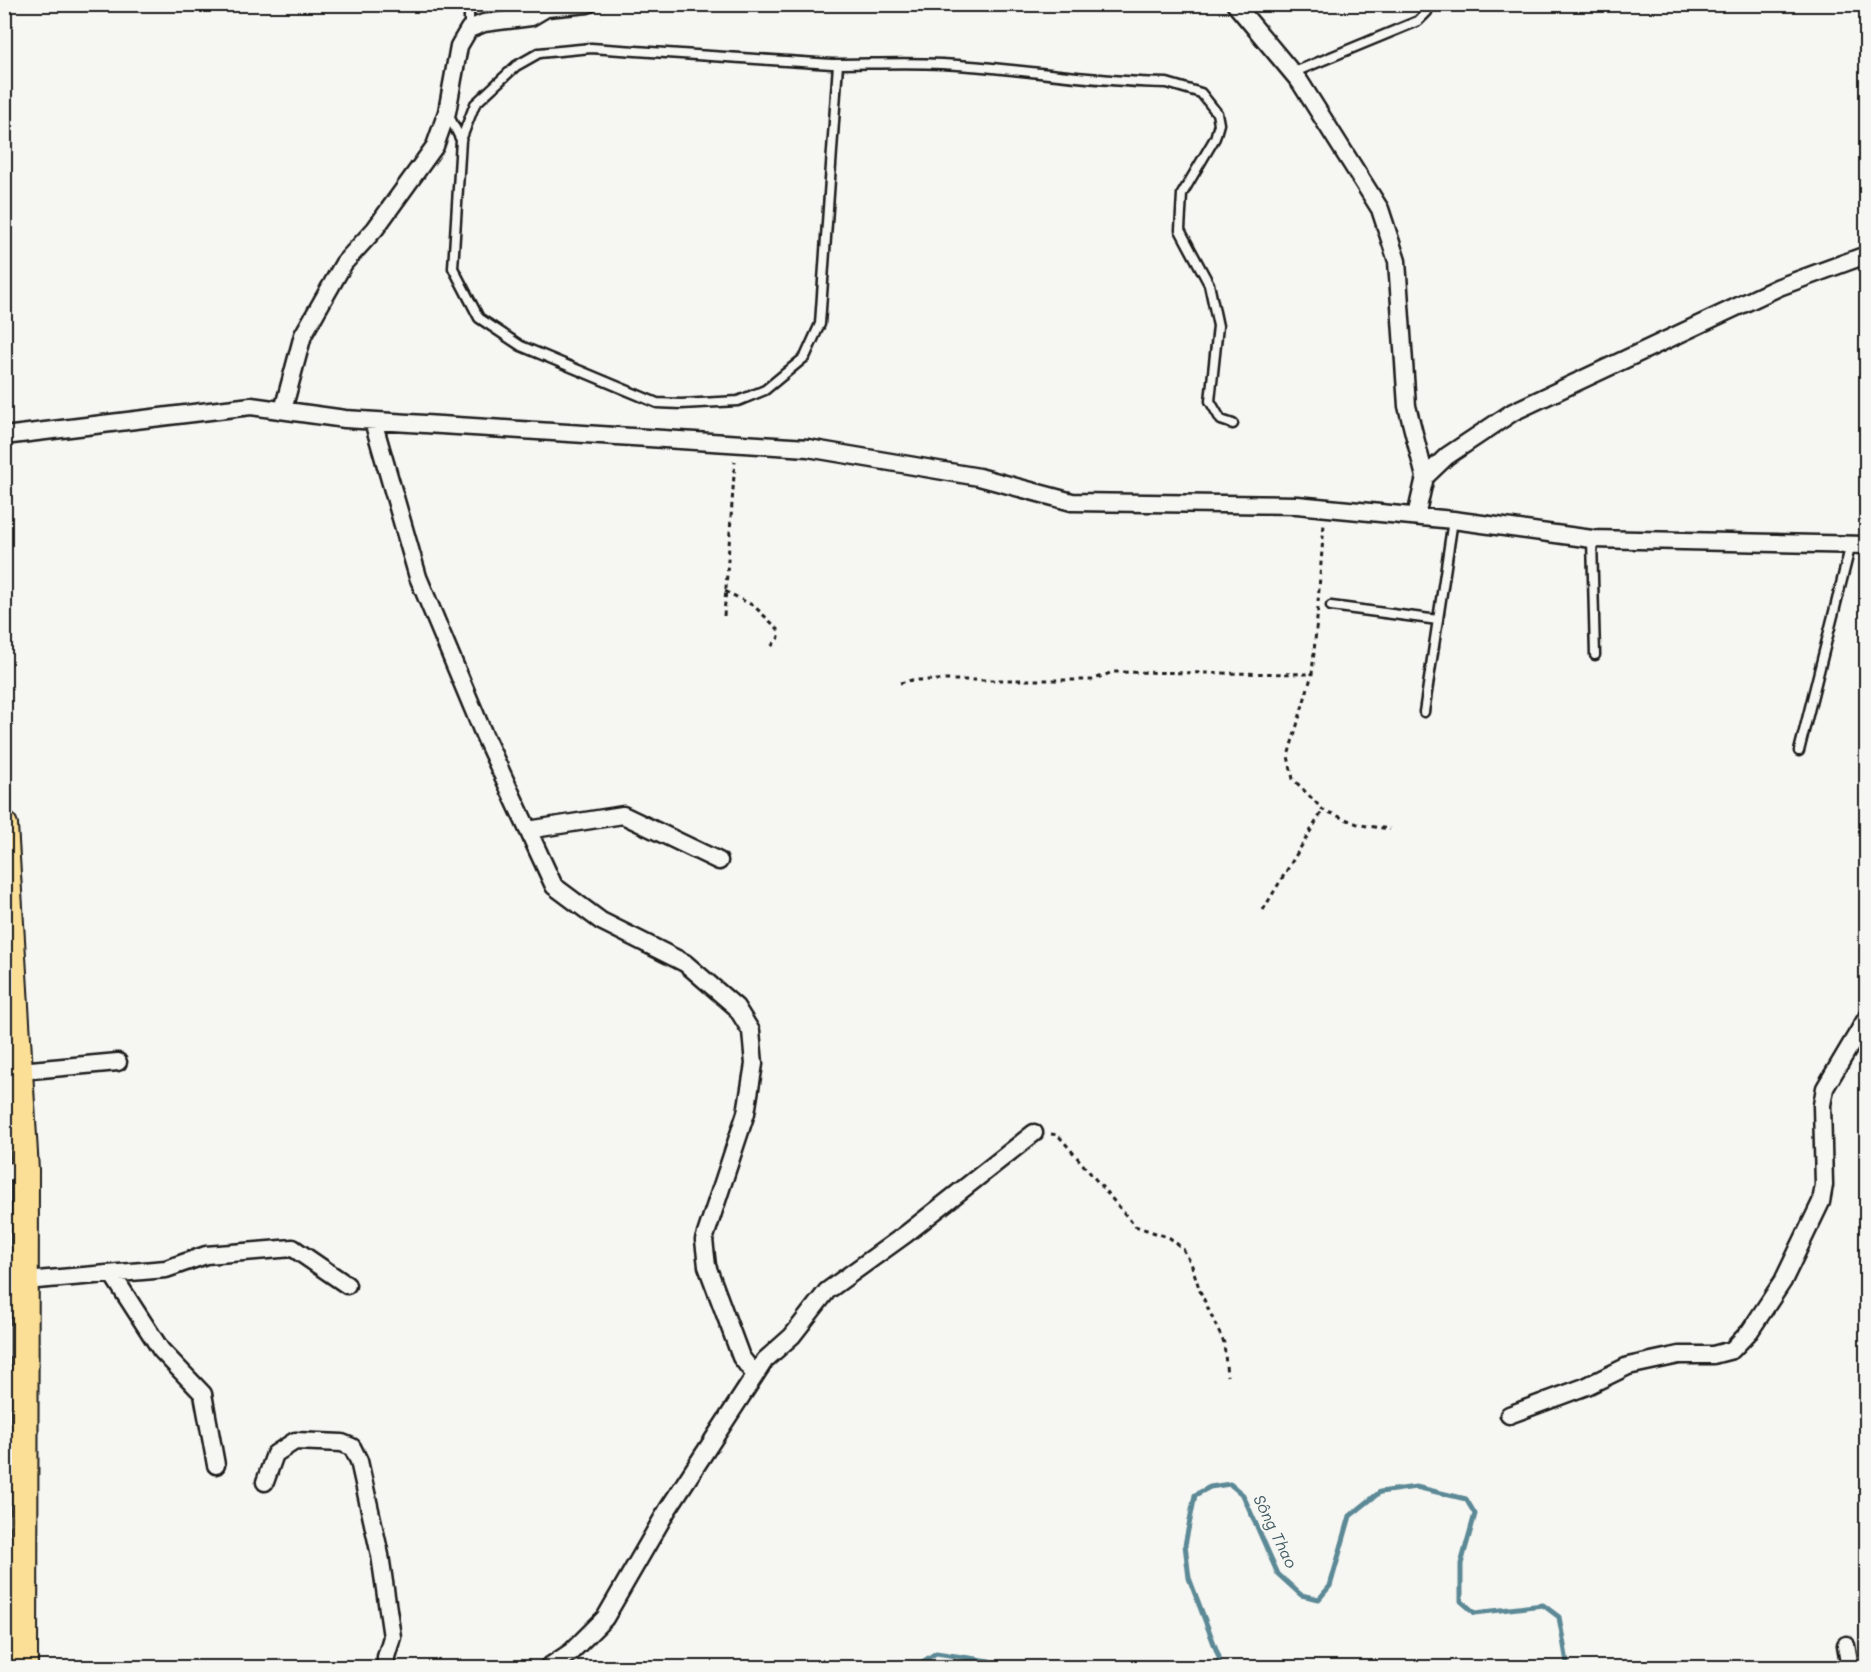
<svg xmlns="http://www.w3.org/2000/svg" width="1871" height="1672" viewBox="0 0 1871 1672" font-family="Mali,sans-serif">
<rect width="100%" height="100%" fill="#f6f6f2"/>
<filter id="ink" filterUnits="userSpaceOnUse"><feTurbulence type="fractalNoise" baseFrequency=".0167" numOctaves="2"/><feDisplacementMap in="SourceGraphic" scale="12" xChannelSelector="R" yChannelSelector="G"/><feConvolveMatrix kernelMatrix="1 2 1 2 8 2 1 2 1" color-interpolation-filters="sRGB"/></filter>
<g filter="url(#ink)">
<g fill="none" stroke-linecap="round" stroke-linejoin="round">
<!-- stream -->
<path stroke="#5c8996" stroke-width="5" d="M913,1668L936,1653L989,1661L993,1668
M1219,1668V1657L1189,1578L1185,1545L1195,1495L1210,1487L1230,1484L1243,1495L1278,1574L1301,1595L1319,1599L1330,1586L1350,1516L1380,1492L1416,1487L1466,1499L1475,1514L1461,1564V1601L1475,1613L1543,1605L1559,1617L1568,1668"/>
<defs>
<path id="lane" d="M469,4V29
M838,64L820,324L805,357L765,390L738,401L681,404L657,403L521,346L479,318L453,268L461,140L475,104L516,66L539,53L591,48L832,64C868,64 906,62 942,64C1017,68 1092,82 1167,83L1201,93L1217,113L1219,124L1215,138L1182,194L1180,230L1209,284L1218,326L1210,401L1221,420L1233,424
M1292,73L1418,21L1427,12L1429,4
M448,114L461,140
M1592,539L1595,655
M1331,606L1438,620
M1424,712L1453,520
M1799,751L1851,544"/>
<path id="street" d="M1235,4L1300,82L1380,209L1397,261L1407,406L1425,477
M547,8L588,4
M283,410L303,335L344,263L375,229L435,146L447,112L459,46L469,29L484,23L531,17L553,4
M373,421L418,577L484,735L554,886L601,921L685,963L736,1007L751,1031L754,1064L746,1113L704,1240L707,1266L741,1357L755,1375
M4,436L251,406L345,419L808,448L979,477L1072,502L1297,505L1453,520L1592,539L1866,545
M1416,516L1425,477L1447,456L1513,412L1779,287L1866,255
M528,830L623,815L719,861
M20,1071L118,1062
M4,1172L25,1170
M112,1274L161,1350L203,1394L216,1465
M25,1281L166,1269L206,1255L293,1248L347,1285
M1509,1415L1587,1386L1628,1366L1679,1355H1713L1732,1350L1750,1331L1783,1281L1821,1202L1824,1185L1822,1105L1825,1088L1866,1019
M265,1482L275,1454L295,1441L342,1443L352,1447L359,1461L380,1555L392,1637L386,1657V1668
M1846,1645L1850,1668
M547,1668L571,1652L605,1618L668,1509L765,1360L792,1336L827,1291L906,1234L1034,1133"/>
<path id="primary" d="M4,825L25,1170L24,1668"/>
</defs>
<!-- lane casing -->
<use href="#lane" stroke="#1c1c1c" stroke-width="13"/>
<!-- street casing -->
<use href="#street" stroke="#1c1c1c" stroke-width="21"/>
<!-- primary casing -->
<use href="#primary" stroke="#1c1c1c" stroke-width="30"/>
<!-- path -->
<path stroke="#1c1c1c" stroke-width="3" stroke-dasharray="4.5 4.5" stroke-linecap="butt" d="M725,591L754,606L778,629L779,637L770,648
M1318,602L1324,524
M1318,608L1312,674L1288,756L1293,779L1323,810L1360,825L1390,829
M724,616L735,461
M900,683L912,680H1092L1113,672L1312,674
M1263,910L1323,810
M1051,1134L1058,1135L1135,1226L1170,1238L1183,1249L1191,1263L1200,1291L1224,1343L1227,1376"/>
<!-- lane -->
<use href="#lane" stroke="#f6f6f2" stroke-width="8"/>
<!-- street -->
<use href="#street" stroke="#f6f6f2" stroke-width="16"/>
<!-- primary -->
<use href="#primary" stroke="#fbdf96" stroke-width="26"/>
</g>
</g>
<g text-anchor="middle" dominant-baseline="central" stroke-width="4.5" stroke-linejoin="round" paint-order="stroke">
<!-- water labels -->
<g font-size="16" font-style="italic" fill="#415b63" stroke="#f6f6f2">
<text transform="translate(1276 1531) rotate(64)">Sông Thao</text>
</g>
</g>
<!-- margin -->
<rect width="1871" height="1672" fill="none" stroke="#f6f6f2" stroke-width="24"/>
<rect x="12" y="12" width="1847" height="1648" fill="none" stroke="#1c1c1c" stroke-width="2" filter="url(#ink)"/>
</svg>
